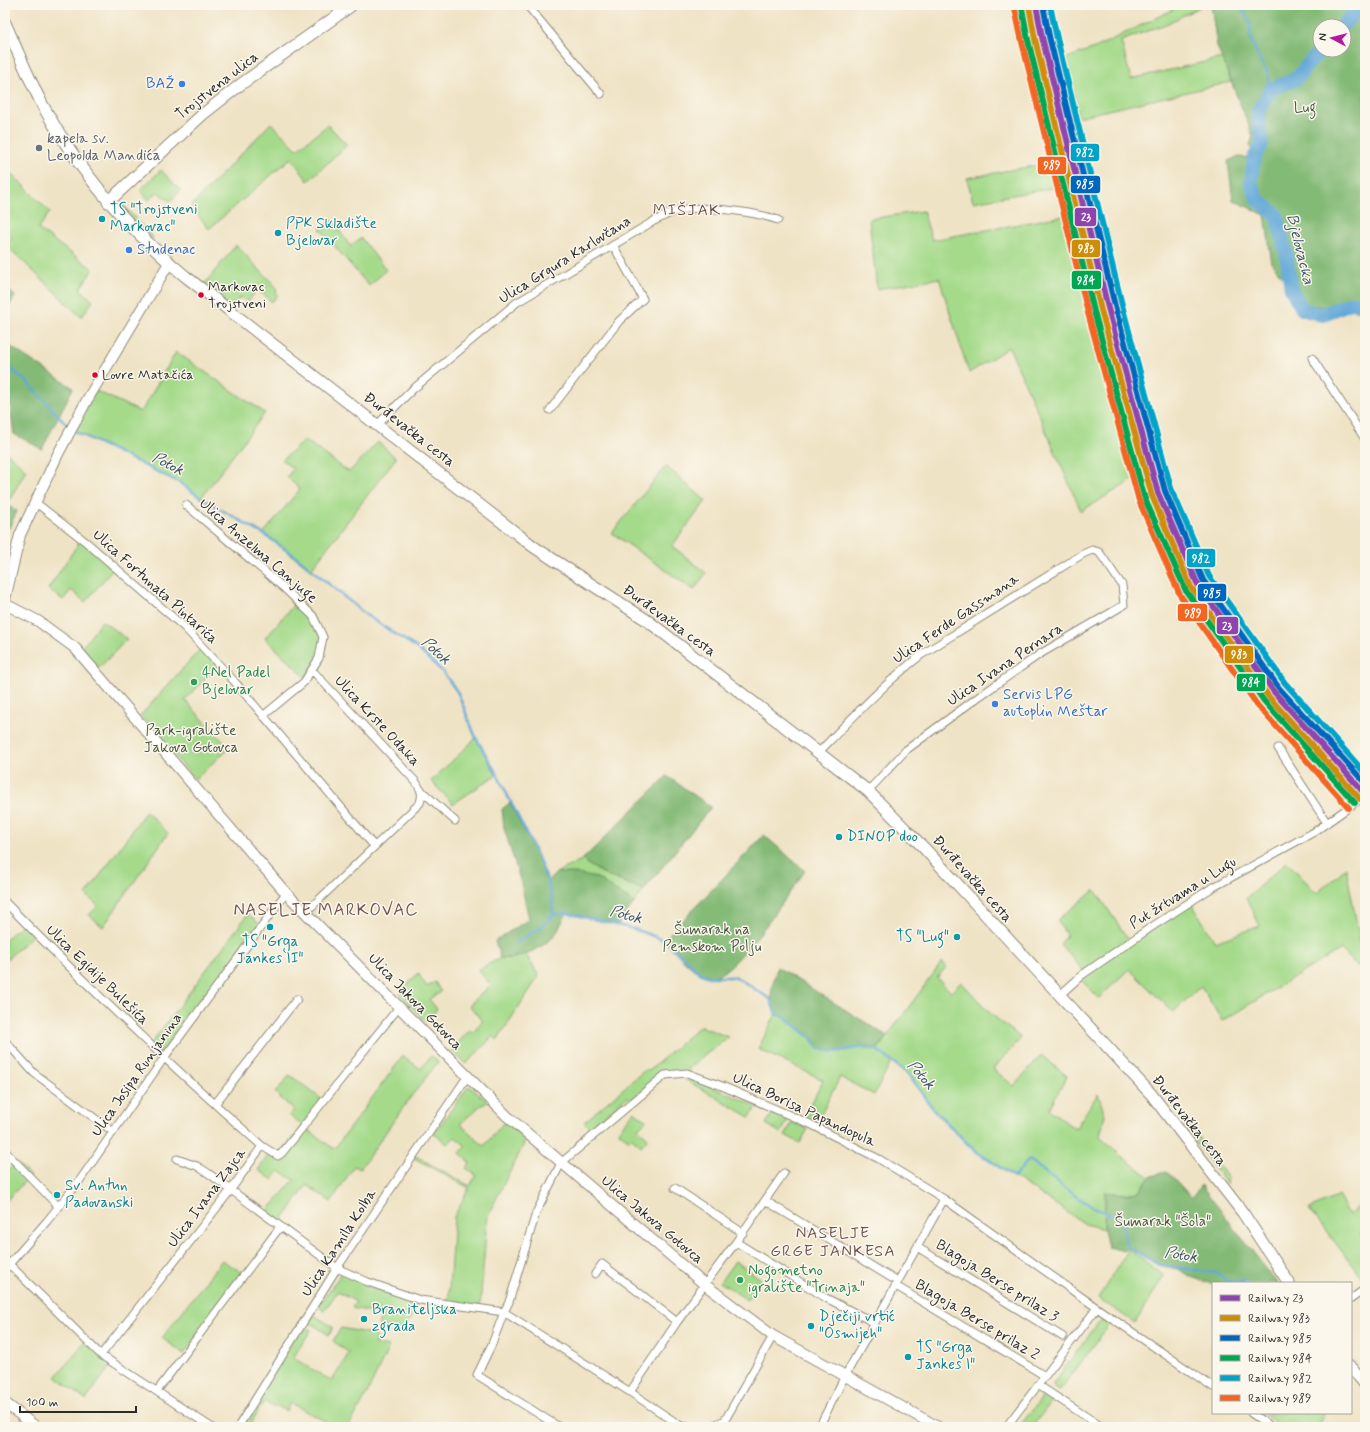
<svg xmlns="http://www.w3.org/2000/svg" width="1370" height="1432" viewBox="0 0 1370 1432" font-family="Mynerve,sans-serif">
<rect width="100%" height="100%" fill="#fbf7ec"/>
<filter id="ink" filterUnits="userSpaceOnUse"><feTurbulence type="fractalNoise" baseFrequency=".025" numOctaves="2"/><feDisplacementMap in="SourceGraphic" scale="8" xChannelSelector="R" yChannelSelector="G"/><feConvolveMatrix kernelMatrix="1 2 1 2 8 2 1 2 1" color-interpolation-filters="sRGB"/></filter>
<filter id="wash" filterUnits="userSpaceOnUse"><feTurbulence type="fractalNoise" baseFrequency=".012" numOctaves="4" result="noise"/><feDisplacementMap in="SourceGraphic" scale="16" xChannelSelector="R" yChannelSelector="G"/><feGaussianBlur stdDeviation="0.9" result="paint"/><feColorMatrix in="noise" values="0 0 0 0 0 0 0 0 0 0 0 0 0 0 0 0 0 1.4 0 .05"/><feComposite in="paint" operator="in"/></filter>
<g filter="url(#wash)">
<rect width="100%" height="100%" fill="#efe3c5"/>
<!-- green -->
<path fill="#a4da8a" stroke="#68825a" d="M1182,5H1204L1166,24L1121,41L1131,79L1222,58L1231,82L1078,117L1067,58L1097,47Z
M271,123L297,149L328,125L347,145L308,181L291,158L209,229L191,206Z
M1060,161L1070,185L973,202L967,178Z
M8,170L50,212L38,229L93,269L80,289L93,301L81,317L6,245L12,237L5,231V173Z
M161,170L181,191L170,201L157,192L149,200L140,190Z
M123,205L153,237V239L120,207Z
M923,211L932,240L1074,214L1145,473L1081,511L1009,347L969,373L939,278L877,289L869,219Z
M332,220L350,246L361,238L386,270L369,286L320,229Z
M236,245L276,287L277,296L272,302L257,289L248,302L241,297L228,309L201,288Z
M176,352L265,413L201,498L180,483L72,429L94,390L141,412Z
M305,440L349,472L378,442L396,458L311,569L263,534L300,489L287,477L293,469L282,460Z
M5,451L26,470L8,503L5,505Z
M666,466L706,501L672,546L706,573L694,590L612,533Z
M82,538L115,567L85,602L71,590L63,600L48,589Z
M297,601C328,630 330,643 306,678L265,638Z
M102,621L127,639L99,668L81,649Z
M202,647L219,665L185,700L229,748L195,779L140,716Z
M476,738L496,775L453,804L431,781Z
M146,811L168,833L103,927L89,915L98,906L86,895Z
M583,859C599,875 623,882 644,890L634,903L597,878L556,873Z
M1287,862L1317,893L1346,868L1365,968L1356,965L1341,949L1222,1021L1201,986L1173,1012L1129,969L1099,998L1081,980L1085,973L1060,944L1067,936L1057,920L1095,890L1130,942L1191,902L1215,942L1260,926L1246,898Z
M248,914L260,924L170,1048L163,1053L150,1045Z
M25,922L35,933L5,961V940Z
M525,953L539,976L497,1040L493,1036L466,1064L451,1050L470,1030L473,1033L482,1021L469,1005L491,985L478,970L500,958L512,959Z
M942,962L946,967L937,978L951,992L961,982L990,1013L1021,1038L993,1069L1014,1086L1041,1055L1067,1076L1049,1109L1075,1129L1098,1094L1105,1115L1100,1136L1121,1156L1150,1177L1139,1192L1124,1194L1106,1193L1104,1229L1085,1224L974,1150L934,1110L908,1074L892,1061L874,1095L840,1077L815,1126L803,1121L823,1080L758,1049L776,1014L784,1017L811,1038L845,1051L864,1047L877,1050Z
M418,973L427,987L435,982L441,992L429,999L437,1009L426,1022L399,994Z
M700,1026L728,1037L690,1067L687,1073L665,1075L632,1103L627,1097L590,1128L584,1122L646,1069L649,1071Z
M403,1056L421,1069L431,1056L438,1062L407,1102L360,1169L354,1166L331,1202L307,1185L279,1225L264,1215L294,1180L279,1171L273,1180L258,1170L270,1153L278,1156L303,1126L289,1115L294,1110L275,1093L290,1075L324,1101L303,1126L334,1149Z
M686,1076L757,1106L750,1117L684,1079Z
M469,1086L488,1102L480,1106L460,1124L484,1146L505,1121L526,1140L487,1217L480,1308L448,1304L454,1217L469,1188L412,1157L414,1155L470,1186L476,1175L466,1168L470,1163L460,1153L466,1146L455,1137L447,1144L434,1133Z
M634,1111L646,1120L638,1129L648,1138L641,1146L632,1138L628,1139L618,1131Z
M772,1114L788,1120L781,1133L766,1124Z
M792,1122L808,1129L800,1143L785,1135Z
M1189,1123L1228,1178L1227,1185L1185,1126Z
M16,1162L30,1176L5,1202V1174Z
M1339,1196L1349,1215L1365,1200V1230L1361,1233L1365,1239V1281L1309,1209Z
M1129,1249L1164,1276L1135,1323L1098,1298Z
M222,1260L244,1274L184,1354L162,1338Z
M735,1261L761,1279L747,1300L720,1282Z
M343,1271L368,1282L367,1286L420,1300L404,1330L378,1326L381,1314L352,1308L356,1302L338,1291L324,1311L318,1307Z
M314,1315L333,1327L329,1335L309,1322Z
M1103,1320L1110,1324L1060,1390L1055,1388L1053,1384L1098,1323Z
M302,1324L311,1330L293,1358L332,1381L349,1353L333,1341L341,1328L377,1335L375,1344L389,1347L362,1404L348,1427H336L290,1403L286,1411L277,1406L275,1408L264,1401L249,1427H241Z
M86,1340L113,1362L86,1400L56,1377Z
M1044,1395L1050,1397L1052,1401L1032,1427H1019Z
M1262,1413H1325L1317,1427H1282Z"/>
<!-- forest -->
<path fill="#83ba76" stroke="#577250" fill-rule="evenodd" d="M1211,5H1365V311L1306,305L1272,264L1265,215L1233,200L1228,161L1237,157L1254,158L1250,145L1253,136L1217,46ZM1320,26H1344V50H1320Z
M5,287L15,296L5,313Z
M5,343L73,388L42,449L14,434L7,383L5,382Z
M10,507L17,511L9,528L5,531V512Z
M667,776L711,807L644,890L607,875L590,866L583,859Z
M510,803L537,855L548,882L556,873H572L597,878L634,903L617,925L567,913C562,921 558,933 551,939C538,951 517,959 500,958L495,941L529,919L521,883L504,828L502,809Z
M764,835L805,871C791,890 731,983 708,977C691,972 676,951 664,940Z
M777,967L887,1036L877,1050L864,1047L834,1052L818,1048L811,1038L796,1026L784,1017L776,1014C767,995 773,986 777,967Z
M1167,1171L1192,1198L1201,1185L1277,1283H1213V1284L1194,1278L1178,1269L1159,1265L1129,1248L1124,1251L1108,1247L1104,1229L1105,1192L1124,1194L1139,1192L1150,1177Z"/>
<g fill="none" stroke-linecap="round" stroke-linejoin="round">
<!-- stream -->
<path stroke="#62a8d8" stroke-width="2.5" d="M1240,5L1250,23V36L1258,56L1267,72L1271,89
M5,364L28,383L68,426
M76,432L180,483L201,498L265,535L298,558L366,615L417,648L443,672L458,693L476,738L497,774L537,855L548,882L552,900L553,915L567,913L634,929L664,940L700,973L709,977H734L741,980L770,999L776,1014L784,1017L796,1026L811,1038L818,1048L834,1052L864,1047L877,1050L908,1074L934,1110L974,1150L1014,1177L1029,1160L1031,1161C1059,1183 1087,1210 1122,1218L1125,1240L1129,1248L1159,1265L1216,1273L1227,1281H1244L1248,1283
M515,943L541,927L553,915"/>
<!-- river -->
<path stroke="#62a8d8" stroke-width="14" d="M1342,26L1361,5
M1320,50L1296,79L1271,89L1258,112L1262,144L1254,158L1251,182L1258,200L1277,215L1286,253L1291,289L1302,309L1322,315L1350,303H1365"/>
</g>
</g>
<g filter="url(#ink)">
<g fill="none" stroke-linecap="round" stroke-linejoin="round">
<defs>
<path id="street" d="M527,5L601,94
M1312,358L1365,439
M550,410L619,321L643,299L613,245
M378,424L412,390L516,303L654,221C661,218 669,213 676,211C699,204 755,212 778,220
M35,502L86,542L184,627L234,681L374,846
M186,505L284,588L313,616L323,637L319,658L304,682L263,716
M1278,748L1327,823
M819,752C852,718 884,684 921,655L1083,554L1092,550L1099,552L1122,585L1124,605L1040,654L977,698L906,750L868,791
M422,791L455,821
M5,902C88,987 173,1068 262,1146
M306,912L420,803C423,793 421,790 416,782L312,670
M1060,995L1082,975L1150,928L1210,889L1314,832L1365,796
M5,1041L34,1073L112,1131
M215,1104L297,999
M5,1151L59,1207
M177,1159L197,1166L208,1173L337,1268L368,1282L420,1300L504,1312L492,1344L477,1375L559,1427
M675,1188L743,1233
M766,1201L898,1282
M736,1242L784,1173
M917,1247L1063,1337
M5,1260L101,1355L211,1427
M5,1269L47,1221L80,1180L164,1058L286,893
M595,1274L602,1264L677,1322
M896,1286L1045,1376
M1351,1299L1365,1289
M101,1355L230,1191L262,1146L278,1156L282,1153L399,1007
M1038,1385L1102,1427
M157,1391L280,1227
M630,1392L504,1312L509,1302L536,1213L561,1163L665,1075L687,1073L722,1086L810,1124L879,1159L944,1199L1097,1308L1213,1387
M1251,1413L1271,1427
M238,1427L337,1268L467,1077
M691,1427L681,1426L630,1392L677,1322L736,1242L826,1298L875,1323
M709,1427L725,1420L773,1336
M819,1427L845,1376L944,1199
M1006,1427L1097,1308"/>
<path id="secondary" d="M5,599L20,535L58,454L87,400L169,263
M5,604L38,621L75,648L286,893L507,1116L704,1284L773,1336L938,1427
M5,1403L36,1427"/>
<path id="primary" d="M5,23C17,50 29,79 43,106C80,173 126,227 185,276L534,547L648,621L868,791L924,848L1151,1094L1243,1213L1289,1283
M108,202L202,115L240,85L352,5
M1351,1367L1365,1384"/>
</defs>
<!-- street casing -->
<use href="#street" stroke="#8d8778" stroke-width="9"/>
<!-- secondary casing -->
<use href="#secondary" stroke="#8d8778" stroke-width="12"/>
<!-- primary casing -->
<use href="#primary" stroke="#8d8778" stroke-width="13"/>
<!-- street -->
<use href="#street" stroke="#fff" stroke-width="7"/>
<!-- secondary -->
<use href="#secondary" stroke="#fff" stroke-width="10"/>
<!-- primary -->
<use href="#primary" stroke="#fff" stroke-width="11"/>
<defs>
<path id="rail-1" d="M1036,5L1042,37L1108,308L1158,493L1197,583L1274,692L1365,794"/>
<path id="rail-2" d="M1029,6L1035,39L1101,310L1152,496L1191,587L1269,697L1360,799"/>
<path id="rail-3" d="M1043,5L1049,36L1115,306L1165,491L1203,580L1279,688L1365,783"/>
<path id="rail-4" d="M1022,8L1028,40L1094,311L1145,499L1186,591L1264,701L1355,803"/>
<path id="rail-5" d="M1050,5L1056,34L1122,305L1171,488L1209,576L1285,683L1365,773"/>
<path id="rail-6" d="M1015,9L1022,42L1088,313L1139,501L1180,595L1258,706L1349,808"/>
</defs>
<!-- rail-1 casing -->
<use href="#rail-1" stroke="#fbf7ec" stroke-width="9"/>
<!-- rail-2 casing -->
<use href="#rail-2" stroke="#fbf7ec" stroke-width="9"/>
<!-- rail-3 casing -->
<use href="#rail-3" stroke="#fbf7ec" stroke-width="9"/>
<!-- rail-4 casing -->
<use href="#rail-4" stroke="#fbf7ec" stroke-width="9"/>
<!-- rail-5 casing -->
<use href="#rail-5" stroke="#fbf7ec" stroke-width="9"/>
<!-- rail-6 casing -->
<use href="#rail-6" stroke="#fbf7ec" stroke-width="9"/>
<!-- rail-1 -->
<use href="#rail-1" stroke="#8e44ad" stroke-width="6"/>
<!-- rail-2 -->
<use href="#rail-2" stroke="#ce8d09" stroke-width="6"/>
<!-- rail-3 -->
<use href="#rail-3" stroke="#0065bd" stroke-width="6"/>
<!-- rail-4 -->
<use href="#rail-4" stroke="#00a651" stroke-width="6"/>
<!-- rail-5 -->
<use href="#rail-5" stroke="#02a3c6" stroke-width="6"/>
<!-- rail-6 -->
<use href="#rail-6" stroke="#f26522" stroke-width="6"/>
</g>
</g>
<!-- markers -->
<g fill="#3f7fe0" stroke="#fbf7ec" stroke-width="1.5">
<circle cx="182" cy="84" r="4"/>
<circle cx="129" cy="250" r="4"/>
<circle cx="995" cy="704" r="4"/>
</g>
<circle fill="#6b7280" stroke="#fbf7ec" stroke-width="1.5" cx="39" cy="148" r="4"/>
<g fill="#0f9aa8" stroke="#fbf7ec" stroke-width="1.5">
<circle cx="102" cy="219" r="4"/>
<circle cx="278" cy="233" r="4"/>
<circle cx="839" cy="837" r="4"/>
<circle cx="270" cy="927" r="4"/>
<circle cx="957" cy="937" r="4"/>
<circle cx="57" cy="1195" r="4"/>
<circle cx="364" cy="1319" r="4"/>
<circle cx="811" cy="1326" r="4"/>
<circle cx="908" cy="1357" r="4"/>
</g>
<g fill="#e4002b" stroke="#fbf7ec" stroke-width="1.5">
<circle cx="201" cy="295" r="3.5"/>
<circle cx="95" cy="375" r="3.5"/>
</g>
<g fill="#2e9e5b" stroke="#fbf7ec" stroke-width="1.5">
<circle cx="194" cy="682" r="4"/>
<circle cx="740" cy="1280" r="4"/>
</g>
<g text-anchor="middle" dominant-baseline="central" stroke-width="3" stroke-linejoin="round" paint-order="stroke">
<!-- bus labels -->
<g font-size="14" fill="#2b2b2b" stroke="#fbf7ec" text-anchor="start">
<text x="208" y="287">Markovac<tspan x="208" dy="17">Trojstveni</tspan></text>
<text x="102" y="375">Lovre Matačića</text>
</g>
<!-- shop labels -->
<g font-size="15" fill="#366cbe" stroke="#fbf7ec" text-anchor="start">
<text x="174" y="84" text-anchor="end">BAŽ</text>
<text x="137" y="250">Studenac</text>
<text x="1003" y="695">Servis LPG<tspan x="1003" dy="17">autoplin Meštar</tspan></text>
</g>
<!-- street labels -->
<g font-size="15" fill="#2b2b2b" stroke="#fbf7ec">
<text transform="translate(217 86) rotate(-38)">Trojstvena ulica</text>
<text transform="translate(565 260) rotate(-32)">Ulica Grgura Karlovčana</text>
<text transform="translate(409 430) rotate(38)">Đurđevačka cesta</text>
<text transform="translate(258 551) rotate(41)">Ulica Anzelma Canjuge</text>
<text transform="translate(155 587) rotate(42)">Ulica Fortunata Pintarića</text>
<text transform="translate(956 619) rotate(-34)">Ulica Ferde Gassmana</text>
<text transform="translate(669 621) rotate(36)">Đurđevačka cesta</text>
<text transform="translate(1005 665) rotate(-34)">Ulica Ivana Pernara</text>
<text transform="translate(377 721) rotate(47)">Ulica Krste Odaka</text>
<text transform="translate(972 879) rotate(48)">Đurđevačka cesta</text>
<text transform="translate(1183 893) rotate(-32)">Put žrtvama u Lugu</text>
<text transform="translate(97 975) rotate(44)">Ulica Egidije Bulešića</text>
<text transform="translate(415 1002) rotate(46)">Ulica Jakova Gotovca</text>
<text transform="translate(137 1075) rotate(-55)">Ulica Josipa Runjanina</text>
<text transform="translate(804 1110) rotate(25)">Ulica Borisa Papandopula</text>
<text transform="translate(1189 1121) rotate(52)">Đurđevačka cesta</text>
<text transform="translate(207 1198) rotate(-53)">Ulica Ivana Zajca</text>
<text transform="translate(652 1220) rotate(40)">Ulica Jakova Gotovca</text>
<text transform="translate(339 1243) rotate(-57)">Ulica Kamila Kolba</text>
<text transform="translate(997 1281) rotate(32)">Blagoja Berse prilaz 3</text>
<text transform="translate(977 1320) rotate(31)">Blagoja Berse prilaz 2</text>
</g>
<!-- park labels -->
<g font-size="15" fill="#495743" stroke="#fbf7ec">
<text x="1305" y="108">Lug</text>
<text x="191" y="731">Park-igralište<tspan x="191" dy="17">Jakova Gotovca</tspan></text>
<text x="712" y="930">Šumarak na<tspan x="712" dy="17">Pemskom Polju</tspan></text>
<text x="1163" y="1222">Šumarak "Šola"</text>
</g>
<!-- worship labels -->
<g font-size="15" fill="#5b616d" stroke="#fbf7ec" text-anchor="start">
<text x="47" y="139">kapela sv.<tspan x="47" dy="17">Leopolda Mandića</tspan></text>
</g>
<!-- culture labels -->
<g font-size="15" fill="#0d838f" stroke="#fbf7ec" text-anchor="start">
<text x="110" y="210">TS "Trojstveni<tspan x="110" dy="17">Markovac"</tspan></text>
<text x="286" y="224">PPK Skladište<tspan x="286" dy="17">Bjelovar</tspan></text>
<text x="847" y="837">DINOP doo</text>
<text x="949" y="937" text-anchor="end">TS "Lug"</text>
<text x="270" y="942" text-anchor="middle">TS "Grga<tspan x="270" dy="17">Jankes II"</tspan></text>
<text x="65" y="1186">Sv. Antun<tspan x="65" dy="17">Padovanski</tspan></text>
<text x="372" y="1310">Braniteljska<tspan x="372" dy="17">zgrada</tspan></text>
<text x="819" y="1317">Dječiji vrtić<tspan x="819" dy="17">"Osmijeh"</tspan></text>
<text x="916" y="1348">TS "Grga<tspan x="916" dy="17">Jankes I"</tspan></text>
</g>
<!-- leisure labels -->
<g font-size="15" fill="#27864d" stroke="#fbf7ec" text-anchor="start">
<text x="202" y="673">4Nel Padel<tspan x="202" dy="17">Bjelovar</tspan></text>
<text x="748" y="1271">Nogometno<tspan x="748" dy="17">igralište "Trinaja"</tspan></text>
</g>
<!-- neighbourhood labels -->
<g font-size="16" letter-spacing="1" fill="#6e524e" stroke="#fbf7ec">
<text x="687" y="210">MIŠJAK</text>
<text x="833" y="1233">NASELJE<tspan x="833" dy="18">GRGE JANKESA</tspan></text>
</g>
<!-- water labels -->
<g font-size="16" font-style="italic" fill="#3e5768" stroke="#fbf7ec">
<text transform="translate(1300 249) rotate(76)">Bjelovacka</text>
<text transform="translate(168 464) rotate(27)">Potok</text>
<text transform="translate(436 651) rotate(42)">Potok</text>
<text transform="translate(626 915) rotate(15)">Potok</text>
<text transform="translate(921 1075) rotate(49)">Potok</text>
<text transform="translate(1181 1255) rotate(9)">Potok</text>
</g>
<!-- quarter labels -->
<g font-size="17" letter-spacing="1" fill="#6e524e" stroke="#fbf7ec">
<text x="326" y="910">NASELJE MARKOVAC</text>
</g>
</g>
<g stroke="#fbf7ec" stroke-width="1.5">
<rect x="1070" y="143" width="30" height="19" rx="4" fill="#02a3c6"/>
<rect x="1037" y="156" width="30" height="19" rx="4" fill="#f26522"/>
<rect x="1070" y="175" width="31" height="19" rx="4" fill="#0065bd"/>
<rect x="1074" y="207" width="23" height="20" rx="4" fill="#8e44ad"/>
<rect x="1071" y="239" width="30" height="19" rx="4" fill="#ce8d09"/>
<rect x="1071" y="270" width="31" height="20" rx="4" fill="#00a651"/>
<rect x="1186" y="548" width="30" height="20" rx="4" fill="#02a3c6"/>
<rect x="1197" y="583" width="30" height="19" rx="4" fill="#0065bd"/>
<rect x="1177" y="603" width="31" height="19" rx="4" fill="#f26522"/>
<rect x="1216" y="616" width="23" height="19" rx="4" fill="#8e44ad"/>
<rect x="1224" y="645" width="30" height="19" rx="4" fill="#ce8d09"/>
<rect x="1236" y="673" width="30" height="19" rx="4" fill="#00a651"/>
</g>
<g font-size="11" text-anchor="middle" font-weight="bold" fill="#fff">
<text x="1085" y="156">982</text>
<text x="1052" y="169">989</text>
<text x="1085" y="188">985</text>
<text x="1086" y="221">23</text>
<text x="1086" y="252">983</text>
<text x="1086" y="284">984</text>
<text x="1201" y="562">982</text>
<text x="1212" y="597">985</text>
<text x="1193" y="617">989</text>
<text x="1227" y="630">23</text>
<text x="1239" y="658">983</text>
<text x="1251" y="686">984</text>
</g>
<!-- margin -->
<rect width="1370" height="1432" fill="none" stroke="#fbf7ec" stroke-width="20"/>
<!-- legend -->
<rect x="1212" y="1282" width="140" height="132" fill="#fbf7ec" stroke="#a8a59f"/>
<rect x="1220" y="1295" width="20" height="6" fill="#8e44ad" stroke="#a8a59f"/>
<text x="1248" y="1302" font-size="12" fill="#2b2b2b">Railway 23</text>
<rect x="1220" y="1315" width="20" height="6" fill="#ce8d09" stroke="#a8a59f"/>
<text x="1248" y="1322" font-size="12" fill="#2b2b2b">Railway 983</text>
<rect x="1220" y="1335" width="20" height="6" fill="#0065bd" stroke="#a8a59f"/>
<text x="1248" y="1342" font-size="12" fill="#2b2b2b">Railway 985</text>
<rect x="1220" y="1355" width="20" height="6" fill="#00a651" stroke="#a8a59f"/>
<text x="1248" y="1362" font-size="12" fill="#2b2b2b">Railway 984</text>
<rect x="1220" y="1375" width="20" height="6" fill="#02a3c6" stroke="#a8a59f"/>
<text x="1248" y="1382" font-size="12" fill="#2b2b2b">Railway 982</text>
<rect x="1220" y="1395" width="20" height="6" fill="#f26522" stroke="#a8a59f"/>
<text x="1248" y="1402" font-size="12" fill="#2b2b2b">Railway 989</text>
<!-- north arrow -->
<g transform="translate(1332 38) rotate(277)"><circle r="19" fill="#fbf7ec" stroke="#a8a59f"/>
<path d="M0-3L7 15L0 10L-7 15Z" fill="#b5179e"/>
<text y="-6" font-size="11" font-weight="bold" text-anchor="middle" fill="#2b2b2b">N</text>
</g>
<!-- scale -->
<path d="M20 1406v6h116v-6" fill="none" stroke="#2b2b2b" stroke-width="2"/>
<text x="26" y="1406" font-size="12" fill="#2b2b2b" stroke="#fbf7ec" stroke-width="3" paint-order="stroke">100 m</text>
</svg>
